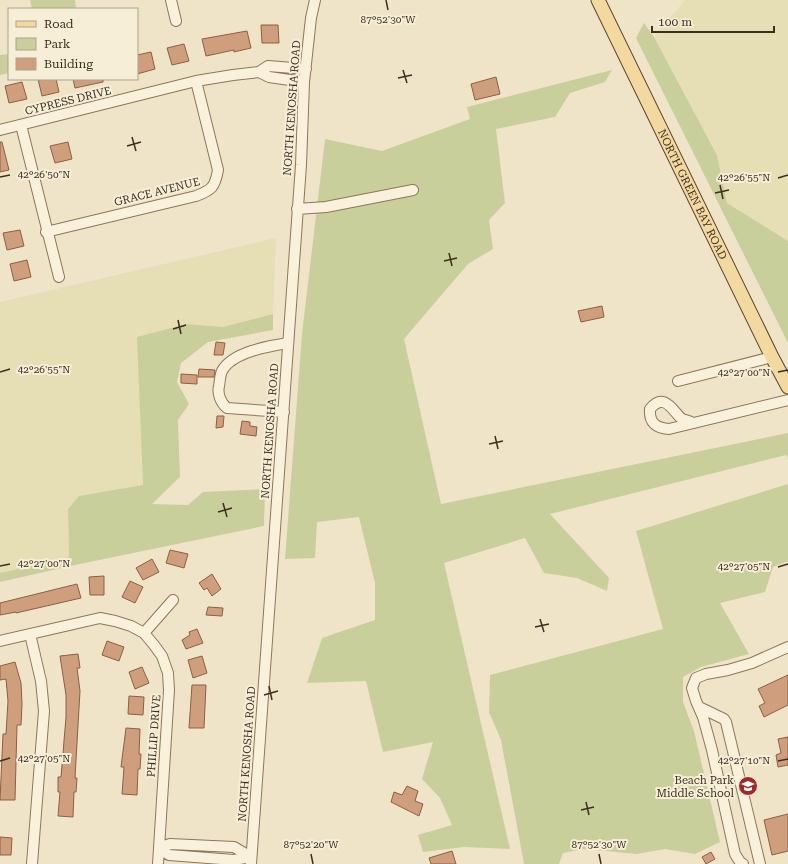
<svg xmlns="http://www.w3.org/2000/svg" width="788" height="864" viewBox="0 0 788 864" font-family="'Roboto Serif',serif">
<rect width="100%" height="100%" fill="#f0e4c8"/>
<!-- farmland -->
<path fill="#e6deb5" d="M685,0H788V241L727,203L717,154L654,37Z
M276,238L273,314L223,327L185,324L138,337L143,486L79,496L68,509L69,557L0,573V302Z"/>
<!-- green -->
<path fill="#c9cf9b" d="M30,0H75L76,9H32Z
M644,23L654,37L717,155L727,203L788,241V343L636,38Z
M9,54V73L0,75V55Z
M612,70L605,82L570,93L555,117L496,129L505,203L489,220L493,249L468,264L404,339L441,504L788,433V458L786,455L550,514L609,578L607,591L577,578L544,573L525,538L444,563L510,849L464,847L423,852L418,835L452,825L440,798L422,779L433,742L383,752L366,681L307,683L322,638L375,620V583L359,517L317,522L315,558L285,559L302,334L325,139L382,151L470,119L467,107Z
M273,314V330L208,342L181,363L177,382L189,404L178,420L180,477L152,504L188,505L203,492L265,489L264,526L75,565L0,582V573L69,557L68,509L79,496L143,485L137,337L186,324L223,327Z
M788,484V561L773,567L765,592L720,603L749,654L701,667L683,677V702L694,731L720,842L695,854L665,849L637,854L584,849L563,853L559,864H524L501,740L489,712L490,675L663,629L636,531Z"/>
<!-- building -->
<path fill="#cf9f7d" stroke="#8d5f41" d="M261,25H278L279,43H262Z
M247,31L251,48L234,52V50L206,56L202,39Z
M184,44L189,61L172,65L167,48Z
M151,52L155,69L137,74V55Z
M496,77L500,94L475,100L471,84Z
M38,79H56L59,92L42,96Z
M73,79H103V82L75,88Z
M22,82L27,99L9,103L5,86Z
M0,142H2L9,170L0,172Z
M68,142L72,159L55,163L50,146Z
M20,230L24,246L7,250L3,233Z
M27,260L31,277L14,281L10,264Z
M602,306L604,317L581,322L578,311Z
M216,342L225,343L223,355H214Z
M199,369L215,370L214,377H198Z
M181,374L197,375V384L181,383Z
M217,416H224L223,427L216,428Z
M242,421L250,422V426L257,427L256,436L240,434Z
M170,550L188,554L184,568L166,563Z
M152,559L159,572L143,580L136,568Z
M212,574L221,589L212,596L207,588L204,590L199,583Z
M104,576V595H90L89,577Z
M130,581L143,587L135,603L122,597Z
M77,584L81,598L16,613V612L0,615V603Z
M208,607L223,608L222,616L206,615Z
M197,629L203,643L186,649L182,640L190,635L189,632Z
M107,641L124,647L119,661L102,655Z
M78,654L80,668H77L80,691L75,778H77L76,792H74L73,817L58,816L60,792H58V777H61L66,717V695L60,656Z
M202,656L207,673L193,678L188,660Z
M15,662L21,683L22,704L21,725H17L15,800H0L3,734H6L8,701L6,679L0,680V666Z
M142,667L149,683L135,689L129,672Z
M788,675V705L764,717L759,706L765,703L758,689Z
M192,685H206L204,728H189Z
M129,696L144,697L143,715L128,714Z
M126,728L140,729L139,754H141L140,769H138L137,795L122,794L124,767H121Z
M788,737V765L778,767L776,755L781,753L778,739Z
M407,786L418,791L415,801L423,804L419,816L391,802L394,792L402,795Z
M788,814V851L772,855L764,820Z
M0,837L12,838L11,855H0Z
M452,851L456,864H431L429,858Z
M711,852L715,859L706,864L702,857Z"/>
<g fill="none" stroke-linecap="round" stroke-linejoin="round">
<defs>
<path id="minor" d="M171,0L176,21
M259,72L268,66L306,69
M21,125L59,277
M0,130L196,81L233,75L259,72L269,77L304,82
M297,209L326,207L413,190
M46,232L196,196C212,190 215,187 218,170L196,81
M678,381L772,357
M284,412L227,408C221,403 217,394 219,386C220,381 220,375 222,371C232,352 269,346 288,343
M691,422C689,421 685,420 682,419C673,412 665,391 650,409C649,423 656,428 669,429L788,400
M144,633L173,600
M30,634L41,681L44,711L32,864
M0,641L100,618L115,621L131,626L144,633L154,645L162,656L168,673L169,690L158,864
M699,707L724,719L726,722L760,864
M159,848L170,844L234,847L251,857
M159,848L169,855L234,860L251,857
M251,864L301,165L304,82L311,18L315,0
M743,864L740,862L735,854L712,750L703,717L696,701L692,688L696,678L706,674L728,670L752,663L788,647"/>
<g id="major">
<path id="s1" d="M598,0L772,357L788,387"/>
</g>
</defs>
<!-- minor casing -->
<use href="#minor" stroke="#8d765c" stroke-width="12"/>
<!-- major casing -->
<use href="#major" stroke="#5b4430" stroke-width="15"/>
<!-- minor -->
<use href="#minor" stroke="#faf1dc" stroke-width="10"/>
<!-- major -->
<use href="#major" stroke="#f3d9a0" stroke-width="13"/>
</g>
<!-- ticks -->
<path fill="none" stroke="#3d2e20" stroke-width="1.5" d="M386,0L388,10M403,70L407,83M398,78L412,75M132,137L136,151M127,146L141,142M0,177L10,175M778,178L788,175M720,185L723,199M715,193L729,190M449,253L452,266M444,261L457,258M178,320L181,334M173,329L186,325M0,372L10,369M778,372L788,370M495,436L498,449M489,444L503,441M223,503L227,517M218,512L232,508M0,566L10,564M778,567L788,564M540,619L544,632M535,627L549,624M269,686L272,700M264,695L278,691M0,761L10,758M778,761L788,759M586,802L589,815M581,810L594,807M311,854L313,864M599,854L601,864"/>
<!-- icons -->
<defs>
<symbol id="school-disc" viewBox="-11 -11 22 22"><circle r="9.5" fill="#9e2a2b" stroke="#f7eed8"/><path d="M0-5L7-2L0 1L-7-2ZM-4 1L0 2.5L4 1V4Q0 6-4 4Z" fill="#fff"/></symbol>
</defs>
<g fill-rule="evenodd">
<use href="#school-disc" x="737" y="775" width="22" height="22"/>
</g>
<g text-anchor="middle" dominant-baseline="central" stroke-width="4" stroke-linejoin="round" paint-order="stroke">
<!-- street labels -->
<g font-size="11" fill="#3d2e20" stroke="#f7eed8">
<text transform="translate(68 101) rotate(-14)">CYPRESS DRIVE</text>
<text transform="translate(292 108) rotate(-86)">NORTH KENOSHA ROAD</text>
<text transform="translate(157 192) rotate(-14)">GRACE AVENUE</text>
<text stroke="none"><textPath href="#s1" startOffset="216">NORTH GREEN BAY ROAD</textPath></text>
<text transform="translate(270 431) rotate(-86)">NORTH KENOSHA ROAD</text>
<text transform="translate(154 736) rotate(-86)">PHILLIP DRIVE</text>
<text transform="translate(247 754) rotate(-86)">NORTH KENOSHA ROAD</text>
</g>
<!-- poi labels -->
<g font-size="11" fill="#3d2e20" stroke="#f7eed8" text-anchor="end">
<text x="734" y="780">Beach Park<tspan x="734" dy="13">Middle School</tspan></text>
</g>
</g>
<g font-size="10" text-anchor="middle" fill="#3d2e20" stroke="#f7eed8" stroke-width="4" stroke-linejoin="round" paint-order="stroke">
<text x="388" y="23">87°52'30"W</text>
<text x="44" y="178">42°26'50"N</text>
<text x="744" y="181">42°26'55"N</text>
<text x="44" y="373">42°26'55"N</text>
<text x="744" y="376">42°27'00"N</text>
<text x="44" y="567">42°27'00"N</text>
<text x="744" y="570">42°27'05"N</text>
<text x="44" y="762">42°27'05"N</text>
<text x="744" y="764">42°27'10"N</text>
<text x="311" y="848">87°52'20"W</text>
<text x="599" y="848">87°52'30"W</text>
</g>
<!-- legend -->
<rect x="8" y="8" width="130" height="72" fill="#f7eed8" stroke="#ada18e"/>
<rect x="16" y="21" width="20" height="6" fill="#f3d9a0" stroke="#ada18e"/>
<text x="44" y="28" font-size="12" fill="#3d2e20">Road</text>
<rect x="16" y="38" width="20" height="12" fill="#c9cf9b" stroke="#ada18e"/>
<text x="44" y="48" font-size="12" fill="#3d2e20">Park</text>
<rect x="16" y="58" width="20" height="12" fill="#cf9f7d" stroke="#ada18e"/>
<text x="44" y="68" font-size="12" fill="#3d2e20">Building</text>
<!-- scale -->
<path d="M652 26v6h122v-6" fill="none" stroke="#3d2e20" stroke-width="2"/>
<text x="658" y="26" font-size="12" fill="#3d2e20" stroke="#f7eed8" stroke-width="3" paint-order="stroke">100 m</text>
</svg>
